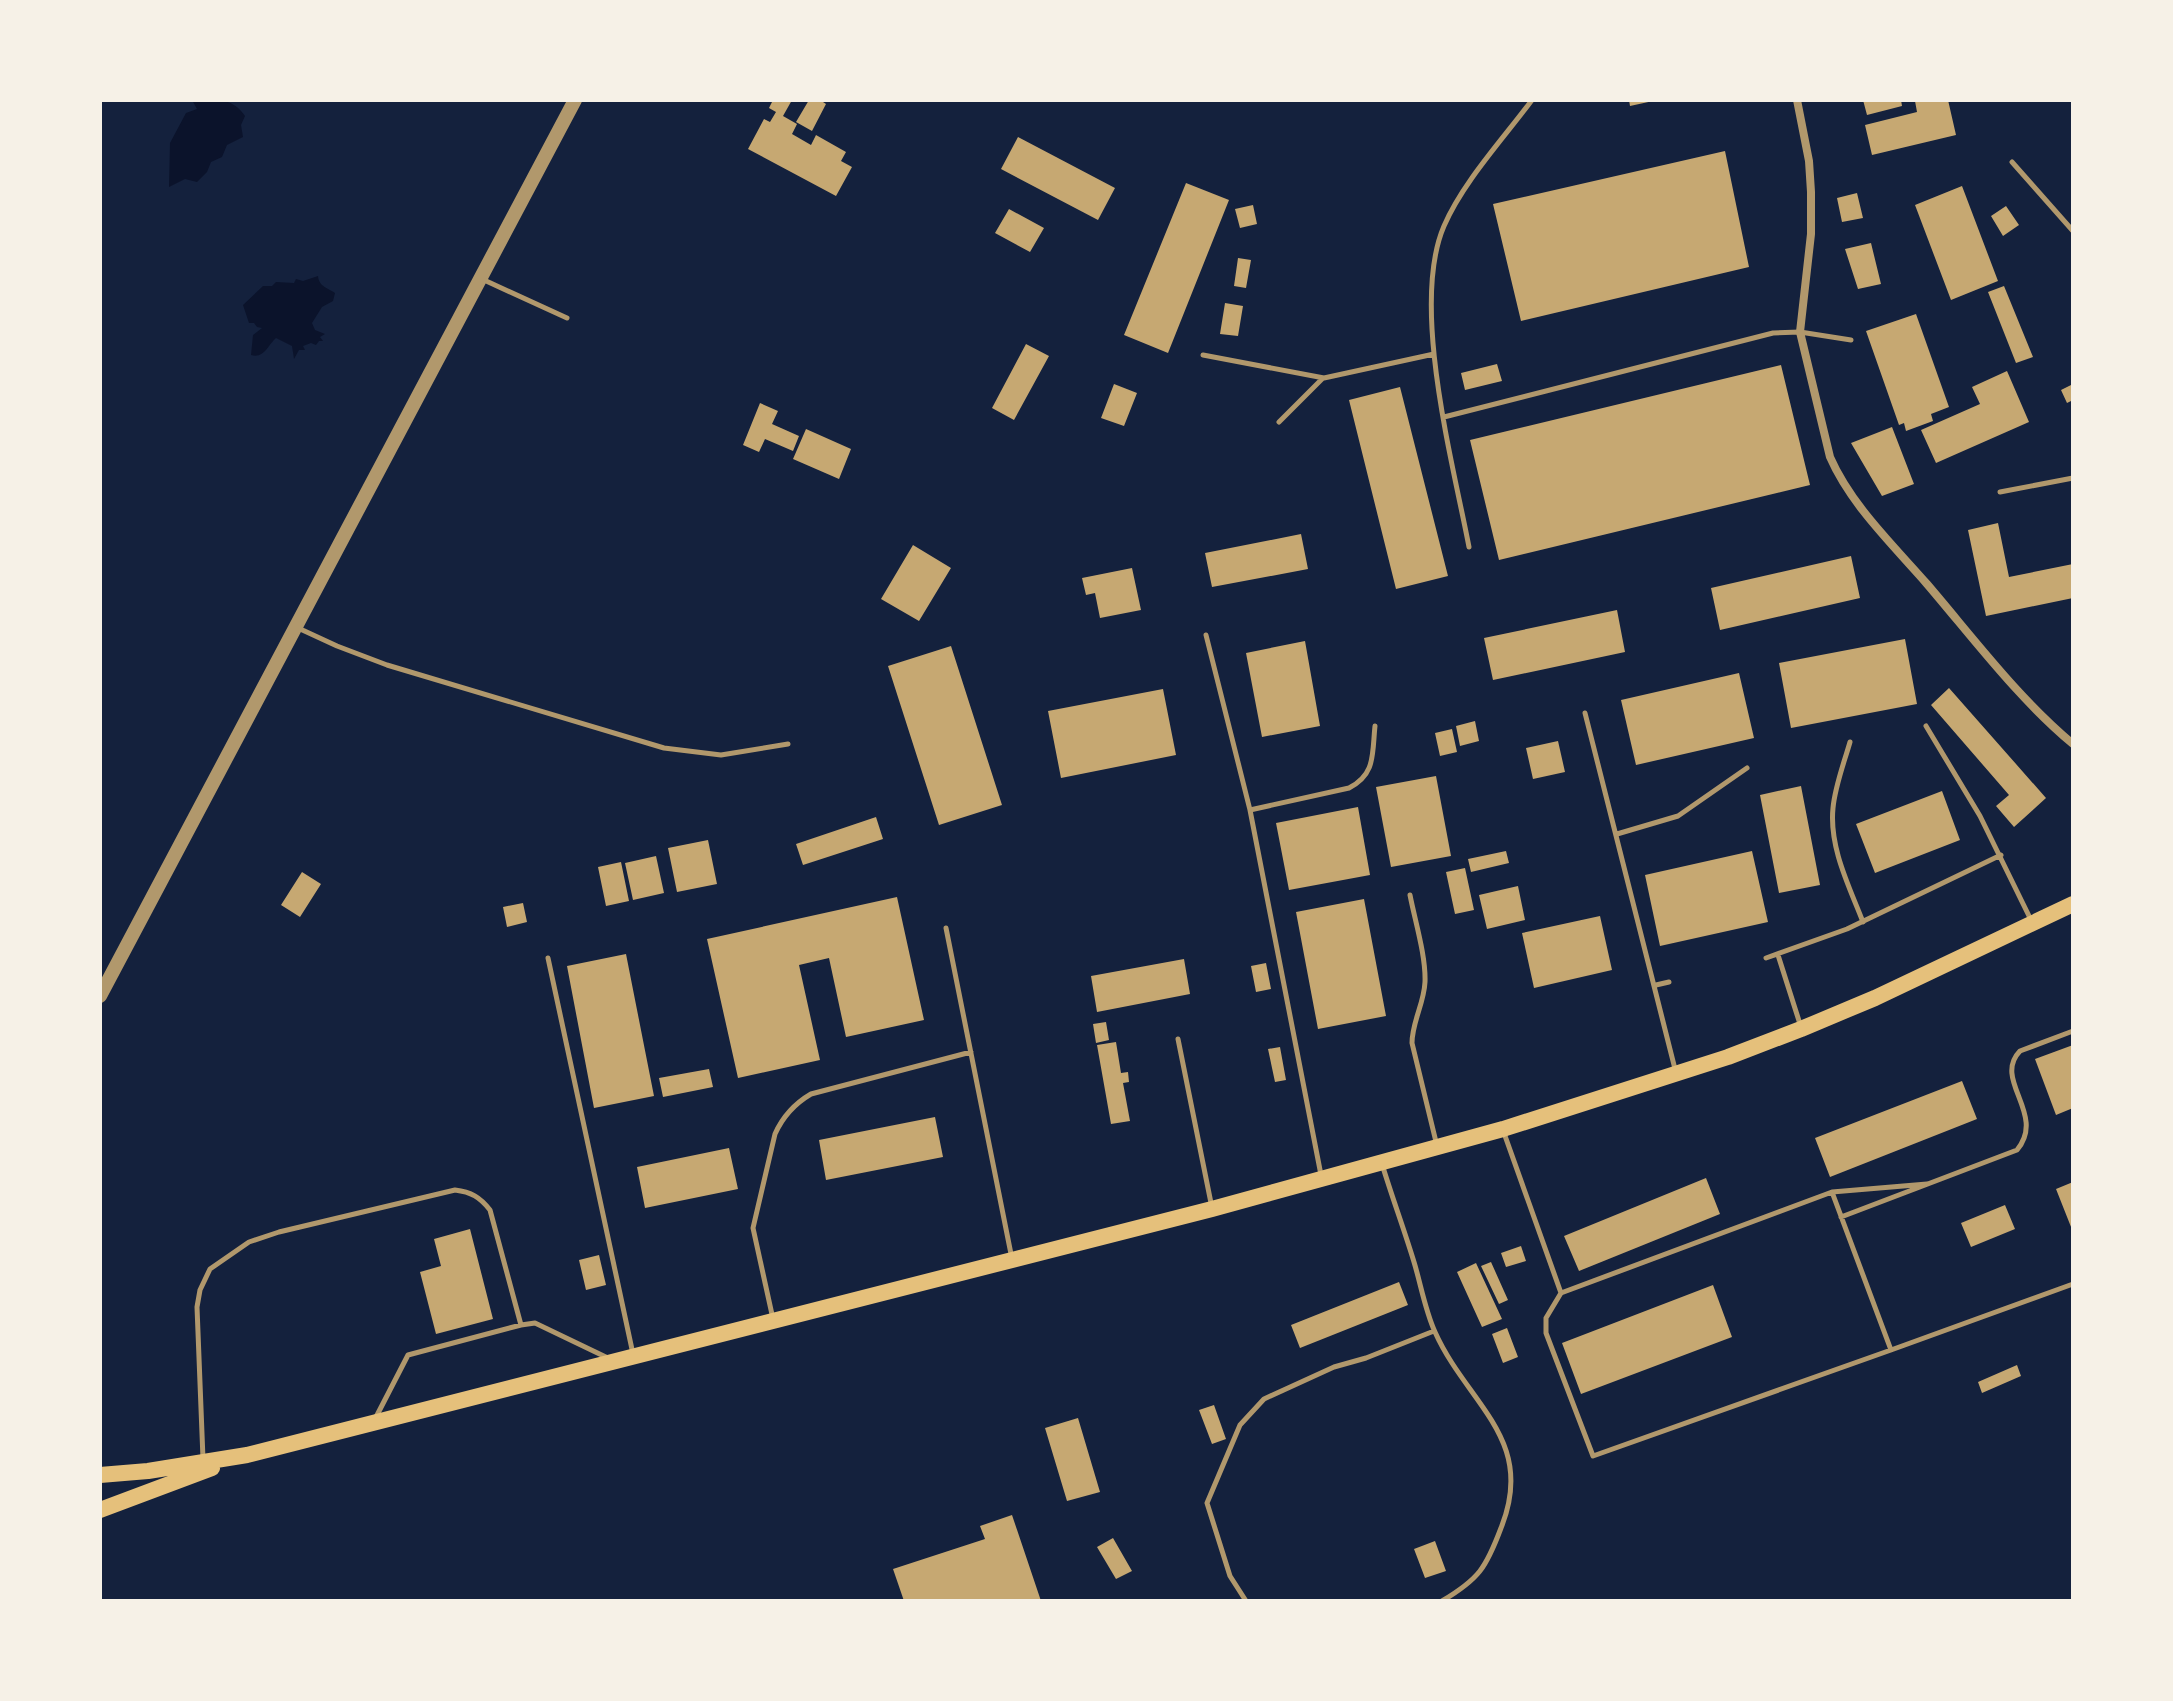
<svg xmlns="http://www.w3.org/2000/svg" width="2173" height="1701" viewBox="0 0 2173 1701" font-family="'PT Sans',sans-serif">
<rect width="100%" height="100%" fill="#14213d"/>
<!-- water -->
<path fill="#0b132b" d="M192,100C214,100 232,96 245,116L241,125L243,137L227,145L222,157L211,162L207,172L197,182L185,179L169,187L170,143L186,113L197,109Z
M318,276C319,287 328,288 335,293L333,301L322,307L312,323L315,330L325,334L320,337L323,341H319L316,345L311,343L303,346L305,350H299L294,359L292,346L276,338C268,345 264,359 251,355L253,335L262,328L257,327L254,323H249L243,305L263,286H272L276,282L294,283L296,279L303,281Z"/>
<!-- building -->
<path fill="#c6a872" d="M773,100H792L783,116L797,124L792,134L811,145L816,135L846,152L841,161L852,167L836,196L748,149L764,119L770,122L776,112L769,108Z
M809,100H820L826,104L812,131L796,122Z
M1629,100H1653V101L1630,106Z
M1863,100H1901L1902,106L1867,115Z
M1948,100L1956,135L1872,155L1865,125L1917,112L1915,101Z
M1018,137L1115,188L1098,220L1001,169Z
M1725,151L1749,267L1521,321L1493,204Z
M1186,183L1229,200L1168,353L1124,335Z
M1962,186L1998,281L1951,300L1915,205Z
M1857,193L1863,218L1842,222L1837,198Z
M1253,205L1257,224L1240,228L1235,209Z
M2006,206L2019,225L2003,236L1991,216Z
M1009,209L1044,228L1030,252L995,233Z
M1871,243L1881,284L1858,289L1845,249Z
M1238,258L1251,260L1246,288L1234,286Z
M2004,286L2033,357L2016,363L1988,292Z
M1225,303L1243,306L1238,336L1220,334Z
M1916,314L1949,407L1931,414L1933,421L1906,431L1904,423L1899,425L1866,331Z
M1026,344L1049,356L1014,420L992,408Z
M1497,364L1502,381L1465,390L1461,373Z
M1781,365L1810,485L1499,560L1470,440Z
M2007,371L2029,422L1936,463L1921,430L1980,404L1972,387Z
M1114,384L1137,393L1124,426L1101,418Z
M2073,384V400L2067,403L2061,390Z
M1400,387L1448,576L1396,589L1349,400Z
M760,403L778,411L772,424L799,436L793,451L765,439L759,452L743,445Z
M1892,427L1914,484L1882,496L1851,443Z
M806,429L851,449L839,479L793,459Z
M1998,523L2009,577L2073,564V598L1986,616L1968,530Z
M1301,534L1308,569L1212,587L1205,553Z
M913,545L951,568L919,621L881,599Z
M1851,556L1860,598L1720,630L1711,588Z
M1132,568L1141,610L1100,618L1095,593L1086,595L1082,578Z
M1617,610L1625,652L1493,680L1484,638Z
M1905,639L1917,704L1791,728L1779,663Z
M1305,641L1320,726L1262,737L1246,653Z
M951,646L1002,805L939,825L888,666Z
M1739,673L1754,738L1636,765L1621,700Z
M1949,688L2046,798L2014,827L1996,806L2009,795L1931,705Z
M1163,689L1176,755L1061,778L1048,711Z
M1475,721L1479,741L1460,746L1456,726Z
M1452,729L1457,752L1440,756L1435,733Z
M1558,741L1565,772L1533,779L1526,748Z
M1436,776L1451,856L1391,867L1376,787Z
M1801,786L1820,885L1779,893L1760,795Z
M1942,791L1960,840L1875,873L1856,824Z
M1358,807L1370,875L1289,890L1276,823Z
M876,817L883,839L803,865L796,844Z
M708,840L717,884L677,892L668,848Z
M1506,851L1509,863L1471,872L1468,859Z
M1752,851L1768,922L1660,946L1645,875Z
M656,856L664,893L633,900L625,863Z
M621,862L629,901L606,906L598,867Z
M1465,868L1474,910L1455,914L1446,872Z
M302,872L321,884L300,917L281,905Z
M1518,886L1525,920L1487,929L1479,895Z
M897,897L924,1020L846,1037L829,958L799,965L820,1060L738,1078L707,939Z
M1364,899L1386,1016L1318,1029L1296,912Z
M523,903L527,922L507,927L503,907Z
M1600,916L1612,970L1534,988L1522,933Z
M626,954L654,1096L594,1108L567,966Z
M1184,959L1190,994L1097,1012L1091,976Z
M1266,963L1271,989L1256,992L1251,966Z
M1106,1022L1109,1040L1096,1043L1093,1024Z
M1116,1042L1121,1073L1128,1072L1129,1082L1123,1083L1130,1121L1111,1124L1097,1045Z
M2073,1045V1108L2056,1115L2035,1059Z
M1280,1047L1286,1080L1275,1082L1268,1049Z
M709,1069L713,1087L663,1097L659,1078Z
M1962,1081L1977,1119L1830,1177L1815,1138Z
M935,1117L943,1157L826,1180L819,1140Z
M729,1148L738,1189L645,1208L637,1167Z
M1706,1178L1720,1214L1579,1271L1564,1236Z
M2073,1182V1232L2056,1189Z
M2005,1205L2015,1229L1971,1247L1961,1223Z
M470,1229L493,1319L436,1334L420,1272L441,1266L434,1239Z
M1521,1246L1526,1261L1506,1267L1501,1253Z
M599,1255L606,1285L586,1290L579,1260Z
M1491,1262L1508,1300L1499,1304L1481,1266Z
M1476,1263L1502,1319L1482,1327L1457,1272Z
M1399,1282L1408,1305L1300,1348L1291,1325Z
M1713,1285L1732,1337L1581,1394L1562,1343Z
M1507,1328L1518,1357L1503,1363L1492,1334Z
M2017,1365L2021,1376L1982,1393L1978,1382Z
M1214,1405L1226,1439L1212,1444L1199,1410Z
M1078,1418L1100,1492L1067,1501L1045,1428Z
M1012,1515L1041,1601H904L893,1569L985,1539L980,1526Z
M1113,1538L1132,1571L1116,1579L1097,1547Z
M1435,1541L1446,1571L1425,1578L1414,1549Z"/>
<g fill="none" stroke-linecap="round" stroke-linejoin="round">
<!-- service -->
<path stroke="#b1986c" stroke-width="5" d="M2012,162L2073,231
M484,280L567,318
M1203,355L1324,378L1434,354
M1444,417L1773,333L1800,332L1851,340
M1279,422L1323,378
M2000,492L2073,478
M1469,547C1453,463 1410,305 1444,226C1463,182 1503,139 1532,100
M298,628L337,646L387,665L664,748L721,755L788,744
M1206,635L1250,810L1321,1175
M1585,713L1675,1069
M1926,726L1980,816L2031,920
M1850,742C1844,763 1835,786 1833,808C1829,847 1849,886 1863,922
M1250,810L1349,788C1376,774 1372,754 1375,726
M1617,834L1678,816L1747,768
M1410,895C1415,921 1426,956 1425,982C1424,1004 1412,1022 1412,1043L1437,1146
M946,928L1012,1259
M1778,955L1800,1024
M548,958L633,1354
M1766,958L1847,929L2001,855
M1656,985L1669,982
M1178,1039L1212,1208
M1504,1133L1561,1293L1832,1192L1927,1184
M1382,1164C1392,1197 1404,1229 1414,1262C1421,1285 1425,1310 1435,1332C1467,1404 1537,1439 1501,1528C1486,1568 1479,1579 1442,1601
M1841,1217L2017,1150C2047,1114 1992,1080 2020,1051L2073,1031
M1561,1293L1546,1318V1333L1593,1456L1891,1350L1832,1192
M773,1319L753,1228L775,1134C783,1116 794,1104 811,1094L971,1052
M1891,1350L2073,1284
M375,1419L408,1355L521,1325L535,1323L610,1359
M203,1459L197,1307L200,1290L210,1269L249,1242L279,1232L455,1190C471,1192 480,1197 490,1210L521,1325
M1246,1601L1230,1576L1207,1503L1240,1425L1264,1399L1334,1367L1366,1358L1434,1331"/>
<!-- minor -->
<path stroke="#b1986c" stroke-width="8" d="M1797,100L1809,161L1811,192V234L1800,332L1830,457C1851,505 1893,545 1927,584C1974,639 2018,698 2073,744"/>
<!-- tertiary -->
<path stroke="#b1986c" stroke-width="14" d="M100,996L575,100"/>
<!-- secondary -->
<path stroke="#e5c07b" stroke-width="16" d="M100,1475L148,1471L247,1455L1212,1209L1503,1129L1728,1057L1801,1029L1875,998L2073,904
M100,1510L212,1468"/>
</g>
<!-- border -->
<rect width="2173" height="1701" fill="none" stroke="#f6f1e7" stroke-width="204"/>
</svg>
